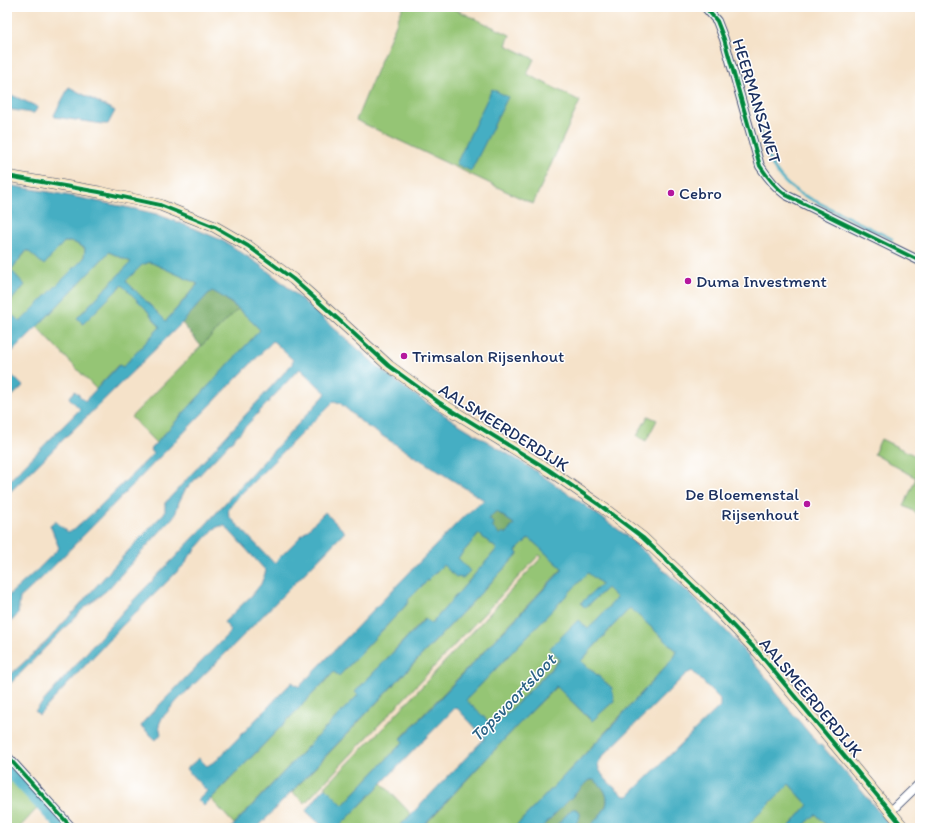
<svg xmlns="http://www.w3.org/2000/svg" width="927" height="835" viewBox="0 0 927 835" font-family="Itim,sans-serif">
<rect width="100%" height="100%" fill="#fff"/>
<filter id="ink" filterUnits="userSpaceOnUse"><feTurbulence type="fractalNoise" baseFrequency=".025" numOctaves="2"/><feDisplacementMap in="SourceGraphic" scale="8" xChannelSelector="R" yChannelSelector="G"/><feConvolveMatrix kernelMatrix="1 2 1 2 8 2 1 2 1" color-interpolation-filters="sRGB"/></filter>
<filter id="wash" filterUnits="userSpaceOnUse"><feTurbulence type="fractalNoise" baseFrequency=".012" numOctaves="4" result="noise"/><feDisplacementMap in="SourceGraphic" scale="16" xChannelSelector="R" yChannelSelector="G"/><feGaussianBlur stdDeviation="0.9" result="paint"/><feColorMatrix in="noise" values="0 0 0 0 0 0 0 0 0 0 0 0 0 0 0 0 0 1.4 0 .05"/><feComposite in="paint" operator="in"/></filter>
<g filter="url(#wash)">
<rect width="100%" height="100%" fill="#f5e2c9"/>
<!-- green -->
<path fill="#95c574" stroke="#587a69" d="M403,7H450L510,35L506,45L534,59L527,74L580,101L533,204L356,120Z
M64,242H73L85,248L84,258L20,322L7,310V305L25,285L10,270L28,250Z
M109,252L131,262L77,318L83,324L122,285L146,309L160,327L123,367L118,365L96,389L37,327Z
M150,262L198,283L166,321L126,281L142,265Z
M238,309L246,316L260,330L156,443L131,417Z
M648,416L657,420L646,441L637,436Z
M881,439L920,458V511L919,514L904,506L916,478L874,454Z
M479,534L497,549L431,624L424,619L355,692L358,695L314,740L234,824L211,799L334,672L339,676L409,602L407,601L443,565L458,558Z
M529,538L563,568L401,738L403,742L343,805L325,787L388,723L542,557L539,555L431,670L305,803L292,792L518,554L516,551Z
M588,572L602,584L581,603L585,608L607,588L618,598L588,630L578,620L550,648L560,659L494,727L466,700Z
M630,607L677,651L675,656C623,714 569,771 514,828H422L516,727L557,686L591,721L612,688L581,661L610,629Z
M16,771L44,801L19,828H7V780Z
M382,783L411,814L398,828H338Z
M789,784L808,805L788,828H745Z
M816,814L829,828H801Z"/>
<!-- forest -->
<path fill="#78aa66" stroke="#4a6c62" d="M212,291L219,294L238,309L201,346L182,323L208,294Z
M496,511L514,524L506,534L500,535L492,527L489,519Z
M590,780H594C603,786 611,797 605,808C602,814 593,823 588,828H571L580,818L572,810L554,828H541L584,785Z"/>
<!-- water -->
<path fill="#44aec3" stroke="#306e90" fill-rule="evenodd" d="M69,87L115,111L108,124H103L55,117L54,115Z
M492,89L508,97L471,171L456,164Z
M7,93L38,107L34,113H31L7,109Z
M7,185L55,193L135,209L156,214L193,228L219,239L230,245L260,265L284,284L385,373L405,388L452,420L534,470L583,504L627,536L691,595L732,637L774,687V691L818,744L822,746L860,789L892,828H829L816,814L801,828H788L808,805L789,784L745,828H588C593,823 602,814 605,808C611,797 603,786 594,780H590L584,785L541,828H514L613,725L675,656L677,651L630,608L610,629L581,661L612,688L614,701L592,721L556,686L516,727L421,828H398L485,738L456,707L338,828H321L322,826L306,811L325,787L343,805L403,742L401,739L563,569L529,538L516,551L518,554L257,828H231L314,740L358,695L355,692L425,619L431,624L497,549L479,534L458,558L470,571L463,578L456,577L443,565L408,600L409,602L339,676L334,672L204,806L198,800L207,791L186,769L199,758L207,766L217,760L292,682L299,687L462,518L484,500L365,425L340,403L334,401L238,497C234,503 226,508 229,516L274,563L325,512L345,532L228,651L177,701L162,718L159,725L161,734L156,740L143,728L141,727L143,722L231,631L224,622L252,595L261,584L266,571L225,526H220L214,529L187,559L186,563L121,627L39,715L35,711L126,608L200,531L225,503L324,396L326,393L300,369L295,373L248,424L185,490L179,502L175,515L107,590L82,610L9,685L7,678L48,640L126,553L165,512V503L292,364L293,360L273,341L43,577L20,598L18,614L9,624L7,619V598L8,596L37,570L59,548L50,525L55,521L68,532L74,530L95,511L153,454L150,450L156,443L260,330C248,317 228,298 212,291L208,294L182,323L7,495V483L80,409L69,398L75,391L85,401L119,365L123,367L160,327L146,309L122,285L83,324L77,318L131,262L109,252L37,327L7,357V310L20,322L84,258L85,248L73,242H64L44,265L27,250L11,270L25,285L7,305ZM150,262L198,284L166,321L126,281L142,265ZM496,511L514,524L506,534L503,532L500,535L492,527L494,524L489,519ZM588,573L602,584L581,603L585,608L607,588L617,598L588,629L578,620L550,648L560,660L494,727L466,700ZM692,671L720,699V706L628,796H624C615,788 600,777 598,765L602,757L686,674Z
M7,370L23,386L7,401Z
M572,809H576L580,812C581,819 576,823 571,828H554Z"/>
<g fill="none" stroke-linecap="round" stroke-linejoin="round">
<!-- stream -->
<path stroke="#44aec3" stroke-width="3" d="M754,106C761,132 765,164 786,183C790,187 795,190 799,193L892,239"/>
<!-- canal -->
<path stroke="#44aec3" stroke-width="10" d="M7,770L61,828"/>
</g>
</g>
<g filter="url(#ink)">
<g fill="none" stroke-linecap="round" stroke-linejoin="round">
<defs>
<path id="street" d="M705,7L717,21L724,39L760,166C768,178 775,187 786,195L920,261
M7,756L72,828
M890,812L920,783"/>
<path id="secondary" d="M7,176L99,192L160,205L215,227L248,246L293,279L339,320L389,366L440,403L549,470L598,504L643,538L713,605L758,652L904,828"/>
</defs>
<!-- street casing -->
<use href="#street" stroke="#3c4a6e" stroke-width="10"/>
<!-- secondary casing -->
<use href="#secondary" stroke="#3c4a6e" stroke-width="12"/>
<!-- street -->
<use href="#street" stroke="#fff" stroke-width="8"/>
<!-- secondary -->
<use href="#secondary" stroke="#f9e7c3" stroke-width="11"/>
<defs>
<path id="cycleway" d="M705,7L717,21L724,39L760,166C768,178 775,187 786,195L920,261
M7,176L99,192L160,205L215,227L248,246L293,279L339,320L389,366L440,403L549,470L598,504L643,538L713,605L758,652L904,828
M7,756L72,828"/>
</defs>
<!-- cycleway casing -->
<use href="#cycleway" stroke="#fff" stroke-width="6"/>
<!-- cycleway -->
<use href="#cycleway" stroke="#00873e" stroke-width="4"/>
</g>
</g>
<!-- markers -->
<g fill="#b5179e" stroke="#fff" stroke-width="1.5">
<circle cx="671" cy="193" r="4"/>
<circle cx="688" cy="281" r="4"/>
<circle cx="404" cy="356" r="4"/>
<circle cx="807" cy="504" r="4"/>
</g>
<g text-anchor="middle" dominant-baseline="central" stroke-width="3" stroke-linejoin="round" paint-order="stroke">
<!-- street labels -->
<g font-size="17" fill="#1b2f5e" stroke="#fff">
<text transform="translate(757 101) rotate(73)">HEERMANSZWET</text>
<text transform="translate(504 427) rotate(32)">AALSMEERDERDIJK</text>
<text transform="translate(811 697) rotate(50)">AALSMEERDERDIJK</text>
</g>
<!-- poi labels -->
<g font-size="17" fill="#1b2f5e" stroke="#fff" text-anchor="start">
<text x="679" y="193">Cebro</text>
<text x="696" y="281">Duma Investment</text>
<text x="412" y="356">Trimsalon Rijsenhout</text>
<text x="799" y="494" text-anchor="end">De Bloemenstal<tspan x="799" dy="20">Rijsenhout</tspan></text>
</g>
<!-- water labels -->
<g font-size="18" font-style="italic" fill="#2b6286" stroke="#fff">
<text transform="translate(513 698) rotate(-46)">Topsvoortsloot</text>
</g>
</g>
<!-- margin -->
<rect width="927" height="835" fill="none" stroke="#fff" stroke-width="24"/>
</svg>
